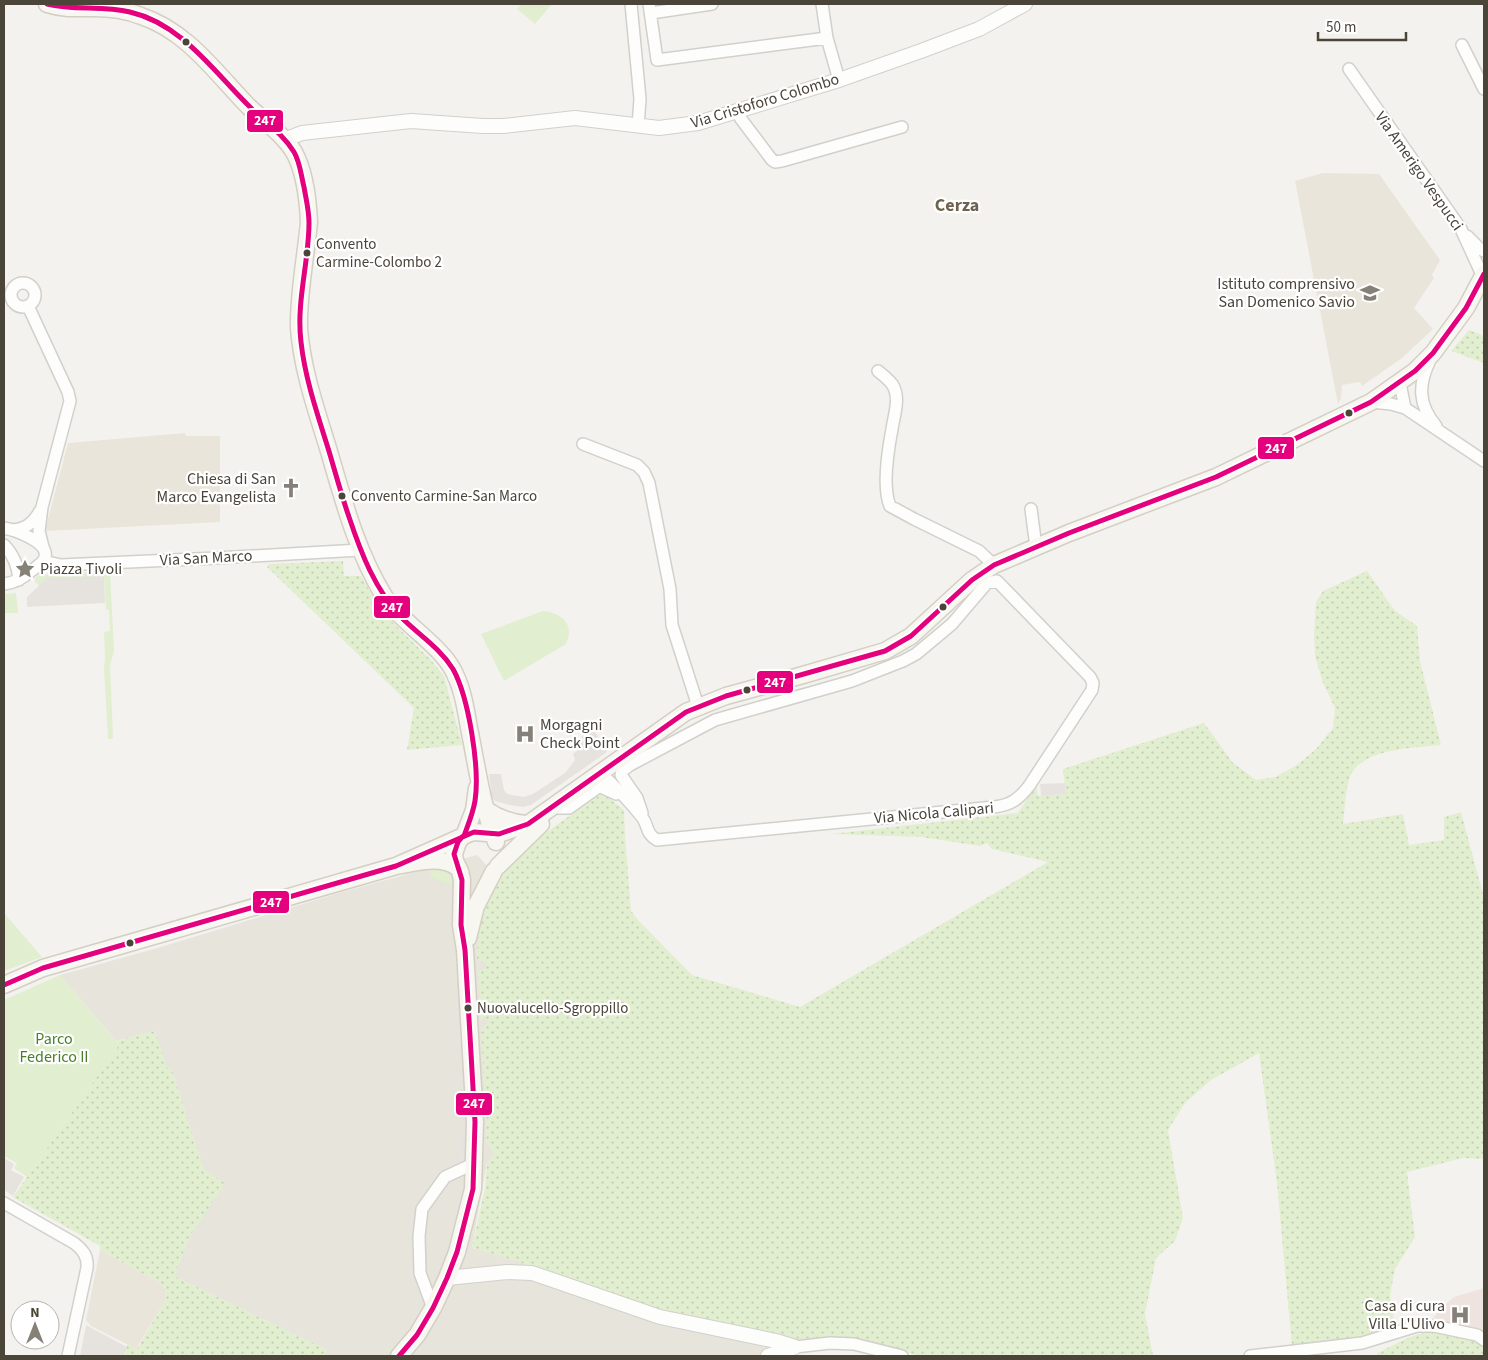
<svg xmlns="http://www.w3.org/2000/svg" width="1488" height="1360" viewBox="0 0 1488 1360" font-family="'Source Sans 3',sans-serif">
<defs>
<pattern id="grass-dots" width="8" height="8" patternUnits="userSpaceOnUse" patternTransform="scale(1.25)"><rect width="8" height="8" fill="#e1eecf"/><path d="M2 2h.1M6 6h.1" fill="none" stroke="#c3cdb2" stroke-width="1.8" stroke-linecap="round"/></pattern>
</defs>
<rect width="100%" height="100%" fill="#f4f2ee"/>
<!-- residential -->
<path fill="#e7e4dc" d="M477,855L500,879L487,902L482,915L478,944L477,960L486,962V969L478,971L481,1020L484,1016L489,1023L481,1029L487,1142L494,1153L492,1159L487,1162L472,1248L785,1337L783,1356H323L327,1350L174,1276L190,1236L224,1183L204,1170L171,1068L167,1069L155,1031L116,1041L60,975L154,949L339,893Z"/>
<!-- education -->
<path fill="#eae5da" d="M1323,173L1379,174L1440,260L1432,275L1434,278L1414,308L1433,329L1402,358L1362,386L1360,382L1342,385L1341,398L1338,404L1295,181Z
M185,433L186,436H220V522L45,531L68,443Z
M100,1250L158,1282L166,1289L165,1301L136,1349L91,1326L86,1320Z"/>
<!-- medical -->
<path fill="#eee3df" d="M1484,1288V1334L1431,1321L1440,1309L1454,1297Z"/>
<!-- grass -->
<path fill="url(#grass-dots)" d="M1469,330L1484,336V363L1451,351Z
M343,561L344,576H361L382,612L430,659L444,676L462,745L407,750L414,708L267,567L269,564Z
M1367,571L1395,611L1417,626L1420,661L1441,745C1416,748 1360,748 1350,777C1345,791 1345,809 1343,824L1403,814L1409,845L1444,840V817L1461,812L1484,898V1159L1463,1158L1407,1172L1415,1237L1395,1269L1390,1295L1394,1324L1353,1340L1292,1346L1277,1183L1259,1053L1211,1080L1185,1103L1168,1130L1183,1218L1175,1241L1156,1258L1145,1314L1153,1356H920L873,1342L830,1337L792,1340L634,1305L517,1261L472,1248L485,1188L487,1162L492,1159L494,1153L487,1142L481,1029L489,1023L484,1017L480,1020L478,971L486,969V963L477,960C478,945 478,930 482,915C499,856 557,826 603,793L624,810L625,836L631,911L638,920L692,975L800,1007L1048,862L992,849L987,843L980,846L921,837L831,834L1018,813L1036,786L1038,796L1066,794L1063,769L1204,723L1233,763L1256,780L1276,777L1297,765L1316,749L1333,728L1335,708L1323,683L1315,656L1314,636L1316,602L1323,591Z
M155,1031L167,1068H171L204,1170L225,1183L190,1236L174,1276L327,1350L323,1356H125L127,1344L137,1349L165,1301L166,1289L158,1282L100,1250V1246L13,1197L119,1045L116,1041Z
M1432,1332L1475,1339L1484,1345V1356H1377L1378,1353C1396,1344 1412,1333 1432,1332Z"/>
<!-- green -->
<path fill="#e1eecf" d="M522,4H552L535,24L517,9Z
M110,571L114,651L110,665L113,737L112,739H108L104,668L105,658L104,632L110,631L109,610H106L104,576L40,586L35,582V578L39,575Z
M16,593L18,613H4V594Z
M543,611C562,613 575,624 566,644L504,681L481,634Z
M436,867C446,870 452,874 452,885L432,878L429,869Z
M4,913L42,957L4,971Z
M60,975L119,1045L27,1177L14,1168L17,1163L4,1156V1000Z"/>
<!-- parking -->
<path fill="#e6e3df" d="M104,576L105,603L27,607V597L47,578Z
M593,728L607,752L531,805L523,807L510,805L495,801L491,796L489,792L491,789L489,774H501L504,790L507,794L524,797L533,794L565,773L575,760L573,754L577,751L574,743Z
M1065,783L1066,794L1041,796L1040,784Z
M458,1017H462L467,1101L466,1141L459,1162L455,1160L464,1135L463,1091Z
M4,1158L14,1164L11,1170L24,1177L13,1196L4,1190Z
M86,1325L127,1347L124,1356H80Z"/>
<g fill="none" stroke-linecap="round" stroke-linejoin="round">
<defs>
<path id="minor" d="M631,4L640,99L638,126
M649,4L657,60L827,38
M822,4L827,38L839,80
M651,13L712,4
M1462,45L1484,89
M1349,69L1461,229L1483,277
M737,111L741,119L772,160L775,162L782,161L902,127
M1467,236L1480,249L1484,251
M11 295a12 12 0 1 1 24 0a12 12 0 1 1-24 0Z
M28,306L68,392L70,401L42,507L39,531L43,547
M1430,360C1418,385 1418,404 1436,426
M878,371C883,375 888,379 892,384C901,397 894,415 892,429C888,450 882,487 890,506L914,519L979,551L994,565
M1400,383L1405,408
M1371,402L1391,404L1405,408L1484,461
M583,444L637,465L644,472L649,483L670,589L672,625L698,706
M1031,509L1036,547
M4,528C15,530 49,542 45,557C44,563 36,567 31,571C23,578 15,583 4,584
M12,530C26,529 33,523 40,511
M4,545C14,555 18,566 19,580
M43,561L61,565L217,558L360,550
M600,773C615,786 630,802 642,817C649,826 645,833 657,840L994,807C1011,805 1019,799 1029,786L1092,690L1093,683L1090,677L997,581L987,583L981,573
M559,808H569L597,788L601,787L616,794
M642,813L637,798L621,775L622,771L630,765L715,720L852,681L903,661L916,654L952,624L987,583
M4,1203L74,1243C83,1250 88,1256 87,1268L68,1356
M433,1308L420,1273L419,1236L422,1209L445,1177L473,1164
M795,1347L830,1343L854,1344L902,1356
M1250,1356L1362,1343L1417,1326H1434L1477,1335L1484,1340"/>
<path id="tertiary" d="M284,140L302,133L411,121L483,126H504L575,118L659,128L698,123L839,80L921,51L979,29L1025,4
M447,1278L507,1272L532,1273L660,1317L776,1341L795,1347
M768,1356L795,1347"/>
<path id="secondary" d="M47,4C62,9 77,8 93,8C109,8 126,10 141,16C187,31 216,73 248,106C263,120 283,134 294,152C305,172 308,200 309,222C306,255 298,296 299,328C302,369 316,409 328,448C343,499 356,550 384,596C402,624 443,646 455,674C463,691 466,710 469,728C477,767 482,806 496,842
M485,809C498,818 511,823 526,824
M464,836L474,810L477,788
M396,866L468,834L474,832L499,834L528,824L686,712L726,696L803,675L885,651L911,636L972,580L994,565L1069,533L1216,477L1371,402L1415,371L1433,353L1466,308L1484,274
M498,866L541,824
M468,938L476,906L494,871
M4,985L43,968L396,866C416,863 439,855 457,867
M399,1356L417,1335L433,1308L447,1278L457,1252L473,1189L475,1122L465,950L461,925L462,880L460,871L455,861L454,854L458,842L462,837"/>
</defs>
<!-- minor casing -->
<use href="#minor" stroke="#d2d0cb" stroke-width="14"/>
<!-- tertiary casing -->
<use href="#tertiary" stroke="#d2d0cb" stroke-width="16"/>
<!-- secondary casing -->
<use href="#secondary" stroke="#d3cfc5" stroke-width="19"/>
<!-- minor -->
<use href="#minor" stroke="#fdfdfc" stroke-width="11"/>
<!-- tertiary -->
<use href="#tertiary" stroke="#fdfdfc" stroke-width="14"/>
<!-- secondary -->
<use href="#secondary" stroke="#f7f6f1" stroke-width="16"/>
<defs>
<path id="bus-1" d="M47,4C74,11 102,5 130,12C182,24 214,72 250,107C265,122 283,134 294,152C300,162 301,175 304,187C306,199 309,210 309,223C309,262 296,302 301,342C305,378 317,413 328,448C335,471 341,494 349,517C361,553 375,590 402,618C419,635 440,648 453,669C469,698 480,769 475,801C473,813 468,825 464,836
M4,985L43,968L396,866L474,832L499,834L528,824L686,712L726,696L885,651L911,636L972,580L994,565L1069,533L1216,477L1371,402L1415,371L1433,353L1466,308L1484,274
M399,1356L417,1335L433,1308L447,1278L457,1252L473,1189L475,1122L465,950L461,925L462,880L454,854L458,842L462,837"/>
</defs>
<!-- bus-1 casing -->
<use href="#bus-1" stroke="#fff" stroke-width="9"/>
<!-- bus-1 -->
<use href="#bus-1" stroke="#e5007d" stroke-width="5"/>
</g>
<!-- icons -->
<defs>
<symbol id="school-bare" viewBox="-9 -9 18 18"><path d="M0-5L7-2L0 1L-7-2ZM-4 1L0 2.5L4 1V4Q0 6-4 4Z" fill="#868178" stroke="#fff" stroke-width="2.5" paint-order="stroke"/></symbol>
<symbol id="church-bare" viewBox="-9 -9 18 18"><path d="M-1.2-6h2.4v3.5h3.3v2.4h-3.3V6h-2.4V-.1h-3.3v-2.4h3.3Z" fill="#868178" stroke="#fff" stroke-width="2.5" paint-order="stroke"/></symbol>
<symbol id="sight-bare" viewBox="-9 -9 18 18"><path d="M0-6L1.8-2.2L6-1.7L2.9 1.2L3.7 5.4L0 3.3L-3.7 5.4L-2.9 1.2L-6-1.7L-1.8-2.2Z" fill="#868178" stroke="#fff" stroke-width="2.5" paint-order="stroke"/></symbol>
<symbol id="hospital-bare" viewBox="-9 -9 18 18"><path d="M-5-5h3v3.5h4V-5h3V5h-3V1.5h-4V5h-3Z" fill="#868178" stroke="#fff" stroke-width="2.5" paint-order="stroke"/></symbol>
</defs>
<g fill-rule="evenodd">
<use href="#school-bare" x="1356" y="279" width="28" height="28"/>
<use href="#church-bare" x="277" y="474" width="28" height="28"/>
<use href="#sight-bare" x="11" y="555" width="28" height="28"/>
<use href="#hospital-bare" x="511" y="720" width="28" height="28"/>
<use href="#hospital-bare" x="1446" y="1301" width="28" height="28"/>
</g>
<!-- markers -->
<g fill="#4b4439" stroke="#fff" stroke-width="2">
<circle cx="186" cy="42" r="4.5"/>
<circle cx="307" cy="253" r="4.5"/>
<circle cx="1349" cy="413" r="4.5"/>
<circle cx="342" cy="496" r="4.5"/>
<circle cx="943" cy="607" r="4.5"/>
<circle cx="747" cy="690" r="4.5"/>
<circle cx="130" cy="943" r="4.5"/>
<circle cx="468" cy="1008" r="4.5"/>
</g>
<g text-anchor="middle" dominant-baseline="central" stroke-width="4.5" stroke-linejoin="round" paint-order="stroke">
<!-- bus labels -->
<g font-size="15" fill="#4b4439" stroke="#fff" text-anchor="start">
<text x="316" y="244">Convento<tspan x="316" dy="18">Carmine-Colombo 2</tspan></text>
<text x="351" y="496">Convento Carmine-San Marco</text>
<text x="477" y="1008">Nuovalucello-Sgroppillo</text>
</g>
<!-- street labels -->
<g font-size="16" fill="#4b4439" stroke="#fff">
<text transform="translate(765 101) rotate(-17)">Via Cristoforo Colombo</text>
<text transform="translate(1419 171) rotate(55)">Via Amerigo Vespucci</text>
<text transform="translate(206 558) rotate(-3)">Via San Marco</text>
<text transform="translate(934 813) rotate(-5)">Via Nicola Calipari</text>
</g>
<!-- poi labels -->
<g font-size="16" fill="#4b4439" stroke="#fff" text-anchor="end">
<text x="1355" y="284">Istituto comprensivo<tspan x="1355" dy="18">San Domenico Savio</tspan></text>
<text x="276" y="479">Chiesa di San<tspan x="276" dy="18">Marco Evangelista</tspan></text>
<text x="40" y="569" text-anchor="start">Piazza Tivoli</text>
<text x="540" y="725" text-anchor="start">Morgagni<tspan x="540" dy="18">Check Point</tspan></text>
<text x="1445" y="1306">Casa di cura<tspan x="1445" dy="18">Villa L'Ulivo</tspan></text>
</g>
<!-- park labels -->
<g font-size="16" fill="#4a7f2a" stroke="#fff">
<text x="54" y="1039">Parco<tspan x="54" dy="18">Federico II</tspan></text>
</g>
<!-- neighbourhood labels -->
<g font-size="18" font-weight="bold" fill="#6e6250" stroke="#fff">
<text x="957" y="205">Cerza</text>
</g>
</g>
<g stroke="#fff" stroke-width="2">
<rect x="246" y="109" width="38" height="24" rx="5" fill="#e5007d"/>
<rect x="1257" y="436" width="38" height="24" rx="5" fill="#e5007d"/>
<rect x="373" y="595" width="38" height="24" rx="5" fill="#e5007d"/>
<rect x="756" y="670" width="38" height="24" rx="5" fill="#e5007d"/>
<rect x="252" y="890" width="38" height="24" rx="5" fill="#e5007d"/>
<rect x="455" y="1092" width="38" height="24" rx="5" fill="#e5007d"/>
</g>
<g font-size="14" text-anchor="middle" font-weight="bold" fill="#fff">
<text x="265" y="125">247</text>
<text x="1276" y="453">247</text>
<text x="392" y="612">247</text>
<text x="775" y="687">247</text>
<text x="271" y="907">247</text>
<text x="474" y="1108">247</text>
</g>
<!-- border -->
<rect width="1488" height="1360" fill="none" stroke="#4b4439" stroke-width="10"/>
<!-- north arrow -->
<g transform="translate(35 1325)"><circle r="24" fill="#ffffff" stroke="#b7b4b0"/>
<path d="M0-4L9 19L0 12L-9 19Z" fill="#868178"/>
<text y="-8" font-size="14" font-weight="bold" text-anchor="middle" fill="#4b4439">N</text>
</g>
<!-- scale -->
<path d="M1318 32v8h88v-8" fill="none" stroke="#4b4439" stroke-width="2.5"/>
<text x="1326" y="32" font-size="15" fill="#4b4439" stroke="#ffffff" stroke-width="4" paint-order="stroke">50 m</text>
</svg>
